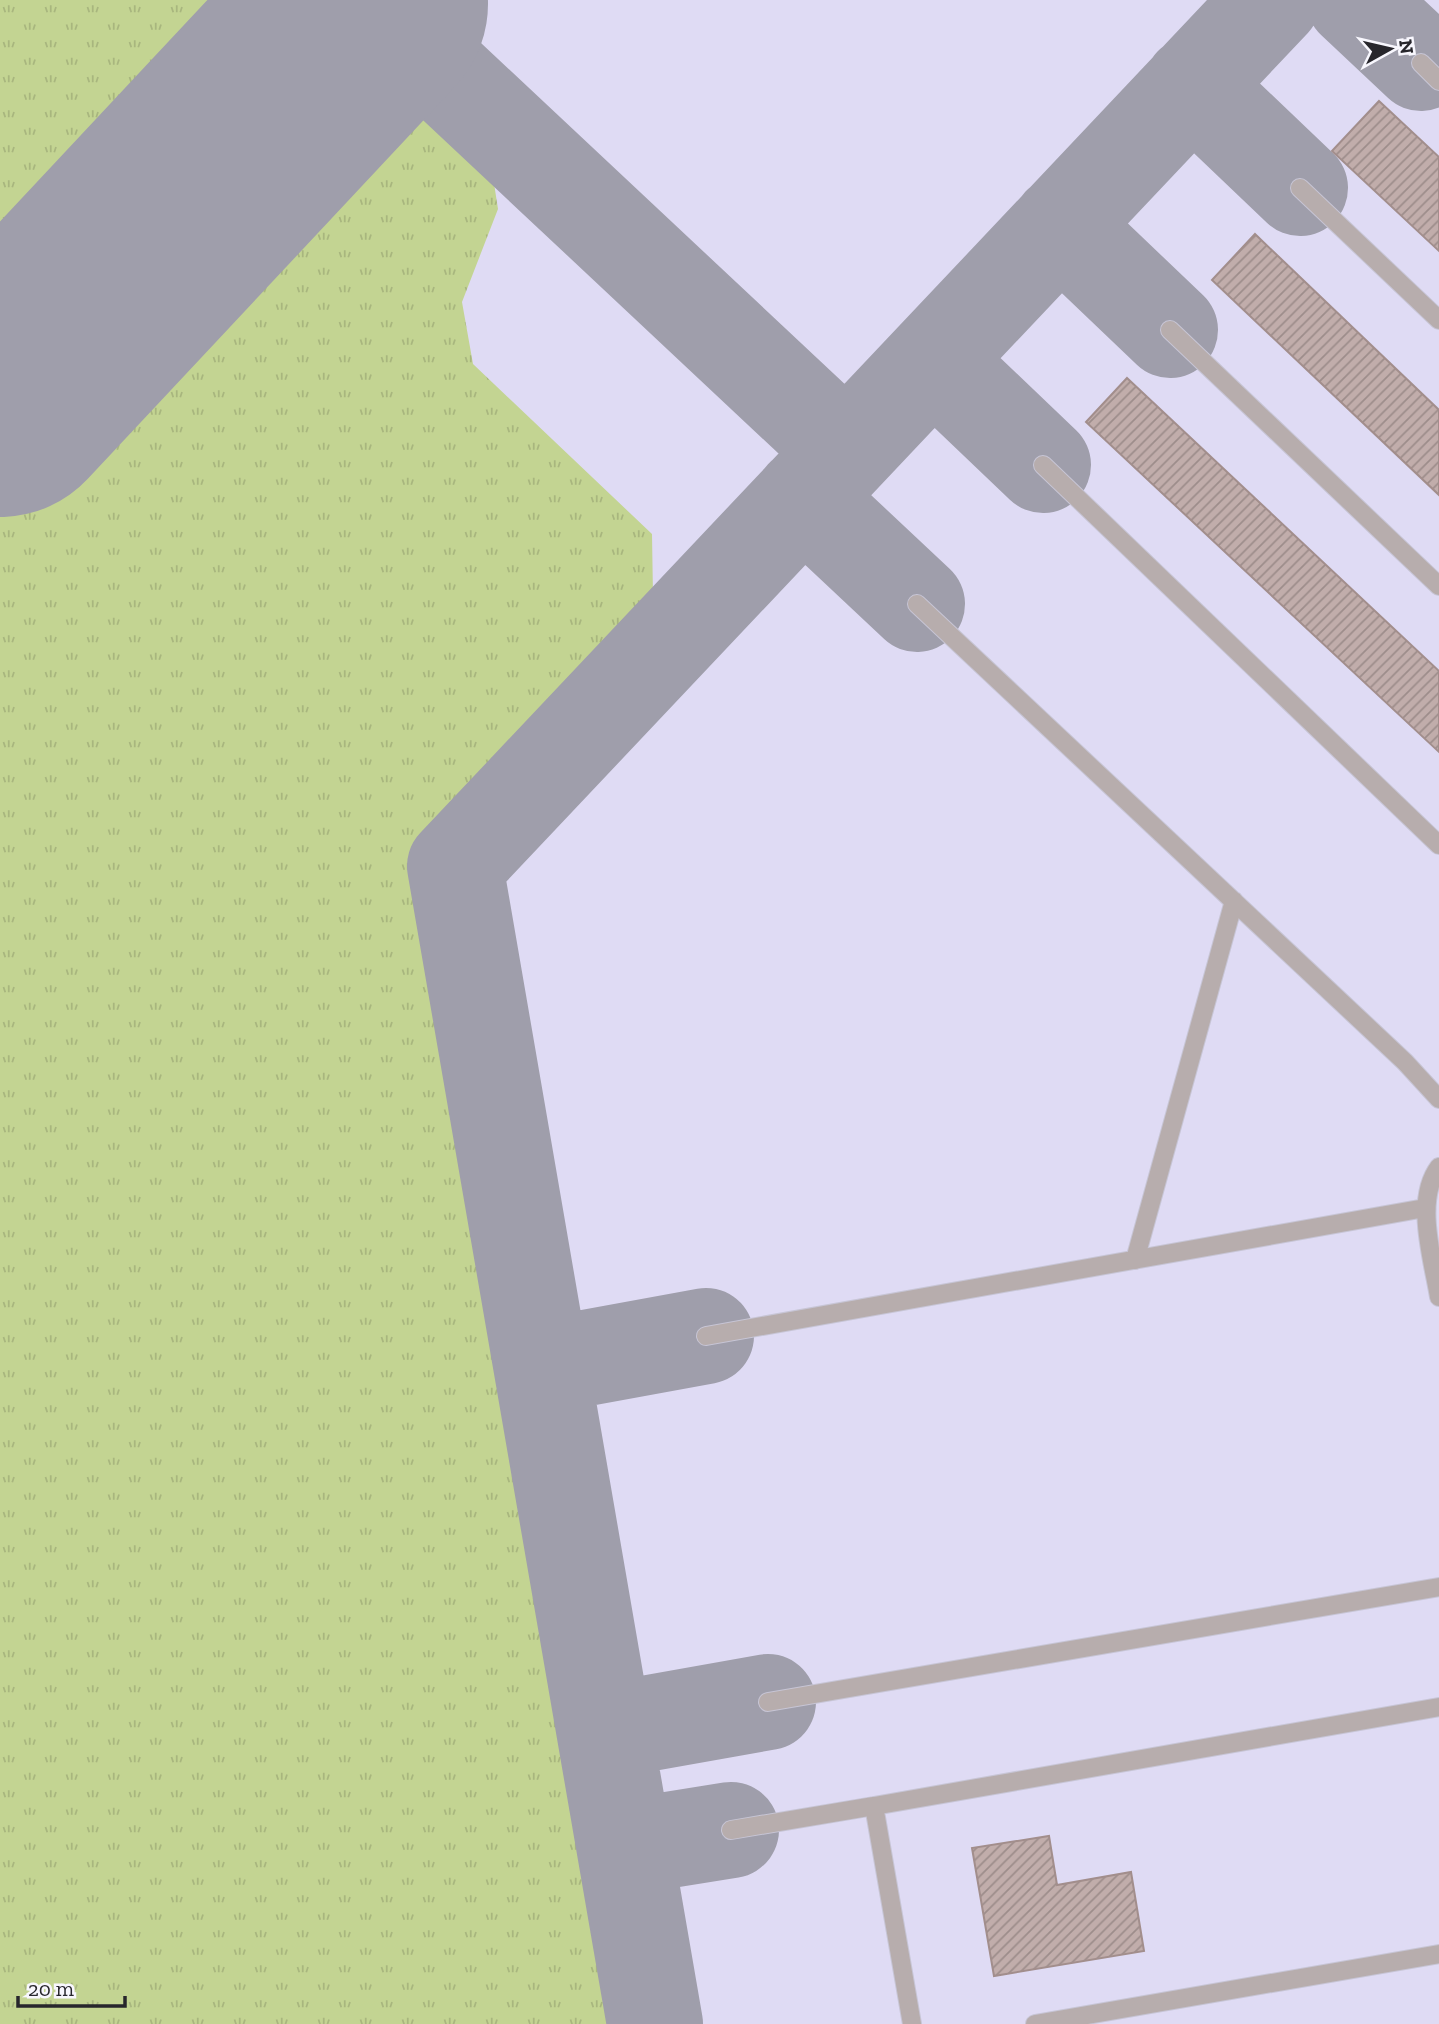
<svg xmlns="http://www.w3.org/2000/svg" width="1439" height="2024" viewBox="0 0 1439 2024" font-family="'Zilla Slab',serif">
<defs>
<pattern id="grass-tufts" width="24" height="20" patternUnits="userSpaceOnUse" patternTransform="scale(1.75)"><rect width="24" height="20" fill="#c3d492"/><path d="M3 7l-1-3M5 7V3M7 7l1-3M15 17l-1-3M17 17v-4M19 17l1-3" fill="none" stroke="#a8b67e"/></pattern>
<pattern id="building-hatch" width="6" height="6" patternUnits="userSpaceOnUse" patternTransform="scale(1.75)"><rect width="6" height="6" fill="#c1adab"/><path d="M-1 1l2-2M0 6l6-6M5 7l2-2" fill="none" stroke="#9d8d8b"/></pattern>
</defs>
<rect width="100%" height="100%" fill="#eae8fa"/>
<!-- built -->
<path fill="#dfdbf4" d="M0,0H1439V2024H0Z"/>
<!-- grass -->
<path fill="url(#grass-tufts)" d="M0,0H265L264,9L242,36L0,296Z
M423,98L491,164L498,209L462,302L473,364L652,534L653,596L446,817L434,917L616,2024H0V497L361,111Z"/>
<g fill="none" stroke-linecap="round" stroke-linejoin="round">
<!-- taxiway -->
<path stroke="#9f9eab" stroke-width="96" d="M365,0L846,451
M1354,0L1421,63
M1192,85L1300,188
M1060,225L1170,330
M933,360L1043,465
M803,497L917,604
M542,1366L706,1336
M605,1731L768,1702
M625,1847L731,1830
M655,2024L455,866L1273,0"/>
<!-- runway -->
<path stroke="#9f9eab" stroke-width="240" d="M0,397L368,4"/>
</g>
<!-- building -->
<path fill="url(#building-hatch)" stroke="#a28e8c" stroke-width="2" d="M1379,101L1439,157V251L1332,151Z
M1255,234L1439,410V495L1212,280Z
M1127,378L1439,671V752L1086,422Z
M1049,1836L1057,1885L1131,1872L1144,1951L994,1976L972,1848Z"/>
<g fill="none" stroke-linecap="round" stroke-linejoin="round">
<defs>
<path id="service" d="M1421,63L1439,81
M1300,188L1439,320
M1170,330L1439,586
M1043,465L1439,845
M917,604L1405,1062L1439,1099
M1439,1167C1414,1200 1433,1260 1439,1297
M1135,1260L1234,901
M706,1336L1425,1208
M768,1702L1439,1587
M731,1830L874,1806
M912,2024L874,1806L1439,1707
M1035,2024L1439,1954"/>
</defs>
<!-- service casing -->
<use href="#service" stroke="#c7c5d5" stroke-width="20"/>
<!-- service -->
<use href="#service" stroke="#b7adad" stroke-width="18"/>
</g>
<!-- north arrow -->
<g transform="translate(1390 49) rotate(82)" stroke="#f8f7fe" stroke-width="5" paint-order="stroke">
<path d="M0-5L12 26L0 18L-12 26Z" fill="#27262c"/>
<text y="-10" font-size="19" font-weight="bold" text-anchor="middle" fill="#27262c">N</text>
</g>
<!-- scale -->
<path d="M18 1996v10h107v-10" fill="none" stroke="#27262c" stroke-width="3.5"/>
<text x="28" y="1996" font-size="21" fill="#27262c" stroke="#f8f7fe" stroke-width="5" paint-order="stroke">20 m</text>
</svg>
